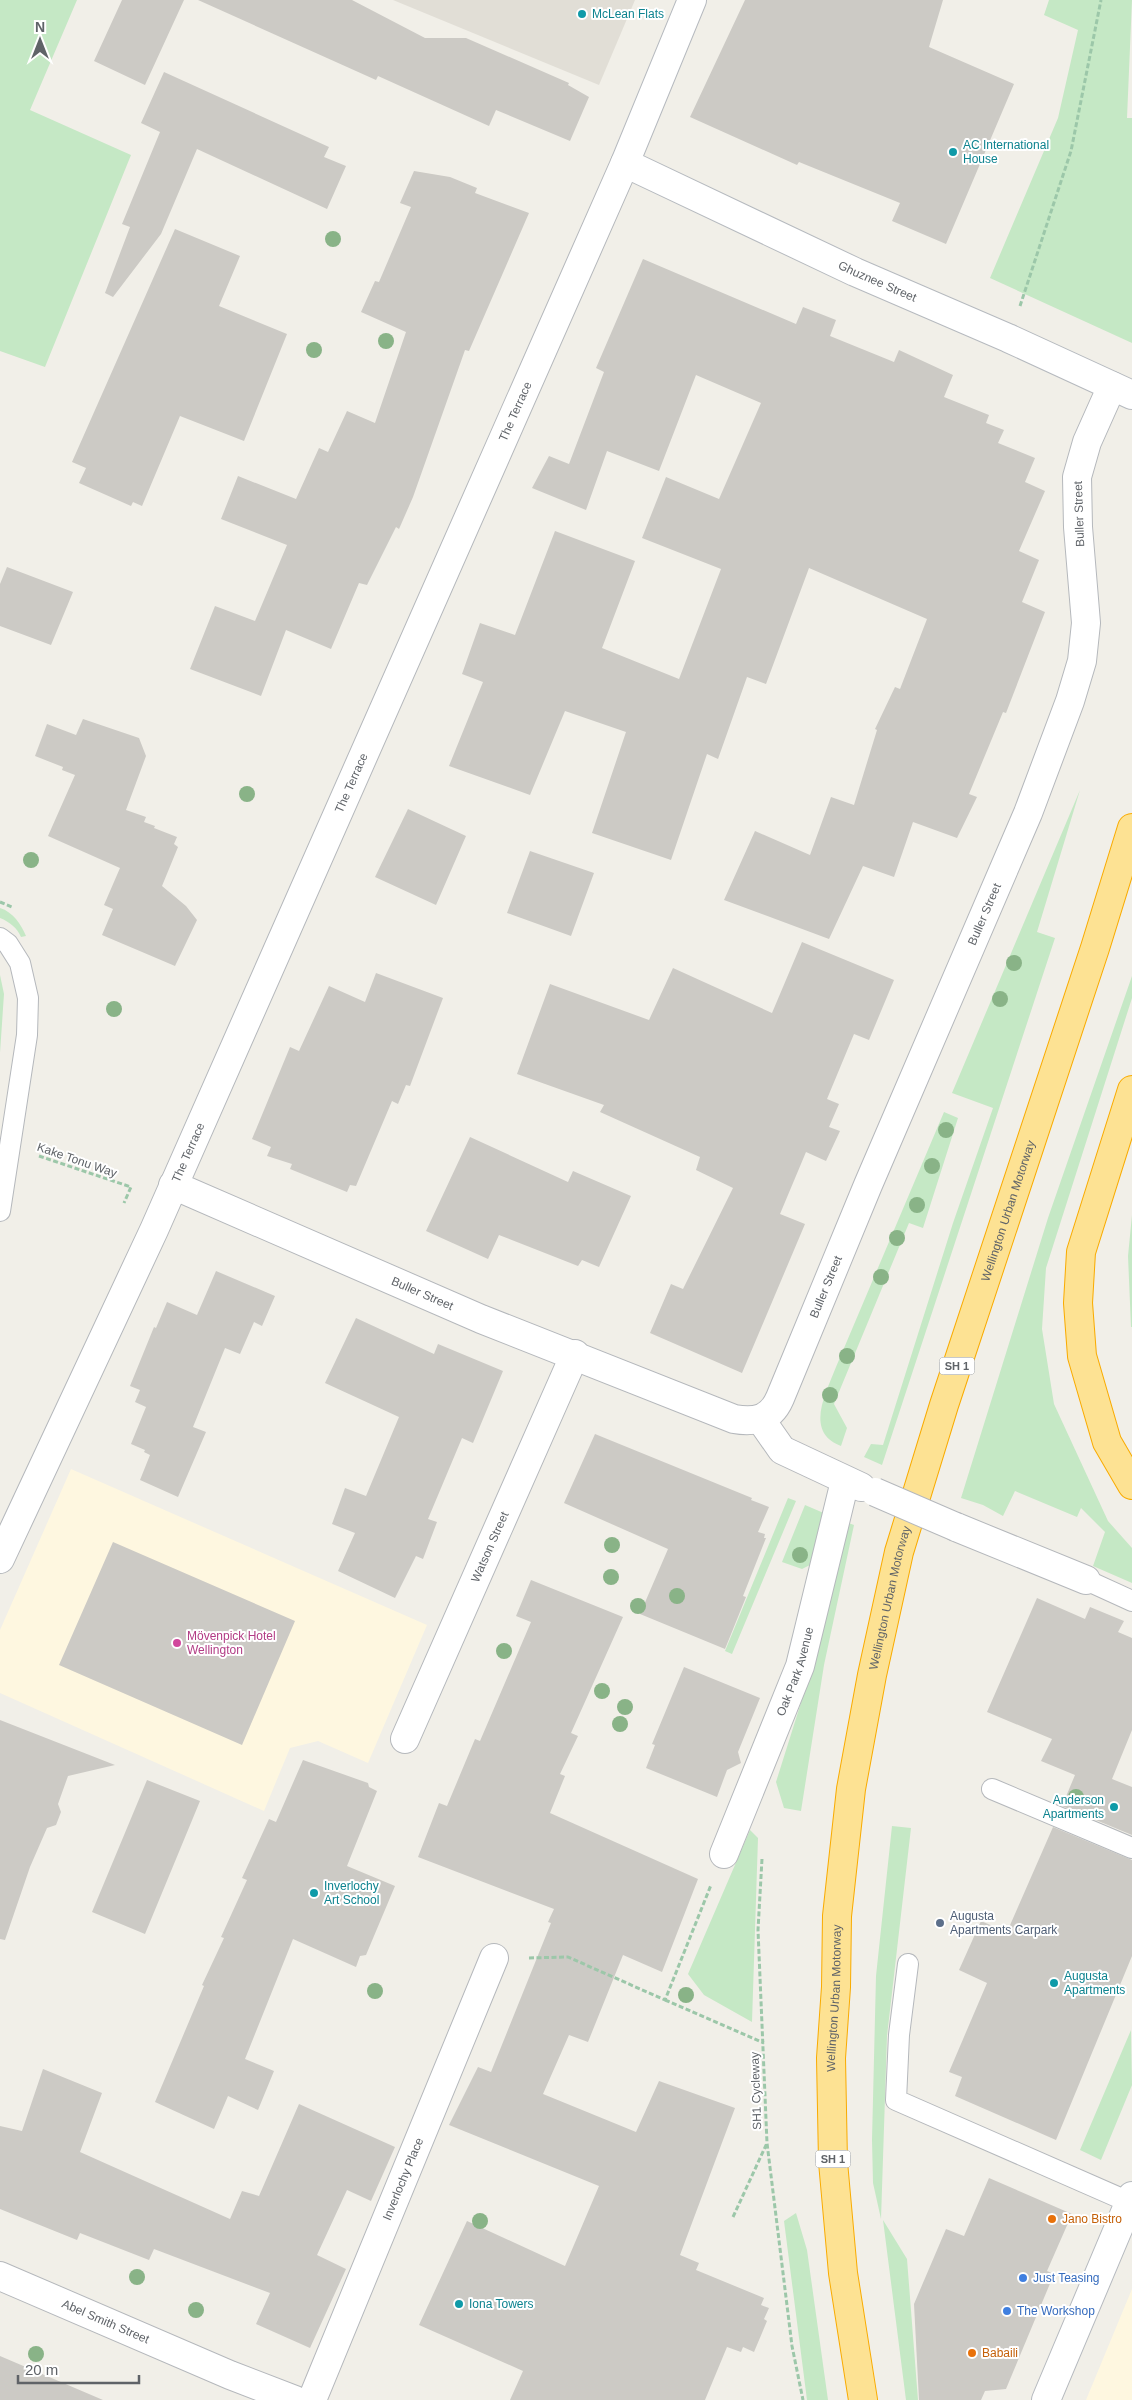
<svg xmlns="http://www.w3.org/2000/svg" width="1132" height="2400" viewBox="0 0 1132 2400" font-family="Helvetica,sans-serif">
<rect width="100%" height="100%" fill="#f1efe8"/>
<!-- commercial -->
<path fill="#fef7e0" d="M71,1469L427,1625L368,1763L318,1741L290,1748L264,1811L0,1693V1630Z
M1132,2289V2400H1086Z"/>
<!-- education -->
<path fill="#e1ded6" d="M393,0H635L599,85Z"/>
<!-- green -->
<path fill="#c5e8c5" d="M0,0H77L30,110L131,155L45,367L0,351Z
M1049,0H1132L1127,118H1132V343L990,278L1058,118L1078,30L1044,15Z
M1080,790L1037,932L1055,938L882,1465L864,1457L871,1444L883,1445L953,1223L993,1108L952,1093Z
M0,908C13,912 21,924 26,936L21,937C17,928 10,922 0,918Z
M0,975L4,994L0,1053Z
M1132,976V998L1046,1268L1042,1329L1054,1404L1108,1521L1132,1548V1583L1093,1566L1105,1532L1081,1508L1077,1517L1015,1491L1003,1516L983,1505L961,1498L1048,1218Z
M944,1112L958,1118L923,1228L909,1223L834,1404L847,1428L841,1446C804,1432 826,1393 836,1367Z
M1132,1215V1327H1131L1128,1256Z
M788,1498L796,1501L732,1654L725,1651Z
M805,1505L826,1514L812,1564L802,1569L782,1562Z
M843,1521L854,1525L824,1665L801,1811L784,1808L776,1782L816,1655Z
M892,1826L911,1828L887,2036L881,2219L873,2183L872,2140L876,1976Z
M750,1830L758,1838L752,2022L704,1995L688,1974Z
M1131,2030L1132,2085L1101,2160L1080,2150Z
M796,2213L807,2250L828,2400H807L784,2221Z
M883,2220L907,2259L918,2400H906Z"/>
<!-- building -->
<path fill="#cccac5" d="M122,0H184L145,85L94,61Z
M198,0H352L425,38H466L569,83L568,85L589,97L570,141L496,110L489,126L378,76L376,80Z
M745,0H943L929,47L1014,84L946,244L892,221L900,203L799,162L797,165L690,117Z
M164,72L329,147L324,157L346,166L327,209L197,149L161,234L113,297L105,293L130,227L122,224L160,132L141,123Z
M414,171L450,177L477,188L475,193L529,213L469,351L465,350L413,497L399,529L396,527L367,585L359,583L331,649L286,630L261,696L190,669L215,606L255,621L287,545L221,519L238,476L296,499L319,448L328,452L347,411L375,423L406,332L361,312L375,281L379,282L411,207L400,203Z
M175,229L240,256L219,306L287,334L244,441L180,416L142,506L133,502L131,506L79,483L86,468L72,462Z
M643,259L796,324L803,307L836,320L830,336L894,362L899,350L953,375L944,397L989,415L986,423L1004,430L998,443L1035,458L1025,482L1045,491L1019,551L1039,560L1022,602L1045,612L1006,713L1003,712L969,794L977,797L957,838L913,822L894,877L863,866L829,939L724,900L755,831L810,855L831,797L854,805L877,730L875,729L895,687L900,689L927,619L809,568L766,684L747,677L718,759L707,754L671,860L592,833L626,732L565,711L530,795L449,766L483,682L462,674L480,623L515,635L555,531L635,561L602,648L679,679L721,569L642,538L666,477L719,499L761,403L696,375L659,471L607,451L586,510L532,488L549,456L569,464L604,372L596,368Z
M7,567L73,592L51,645L0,626V584Z
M83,719L139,738L146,756L126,810L146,817L144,822L155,826L154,828L177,837L174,844L178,847L162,886L186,906L197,920L175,966L102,935L113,909L104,905L120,868L48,836L75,775L62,770L63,767L35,756L47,724L76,735Z
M408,809L466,836L436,905L375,877Z
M530,851L594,873L571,936L507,913Z
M802,942L894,980L869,1040L854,1034L827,1099L839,1104L829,1127L840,1131L826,1161L806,1152L780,1214L805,1224L742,1373L650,1333L671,1284L683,1289L733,1188L696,1170L700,1157L600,1112L604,1105L517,1074L550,984L649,1020L673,968L772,1013Z
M376,973L443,998L410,1086L406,1085L398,1104L392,1101L356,1186L350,1185L347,1192L290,1169L292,1164L267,1156L271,1147L252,1139L290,1047L299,1051L329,986L365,1002Z
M470,1137L568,1182L573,1171L631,1196L599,1267L582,1260L578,1266L499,1235L488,1259L426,1231Z
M216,1271L275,1296L262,1326L254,1322L240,1354L225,1348L193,1427L206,1432L178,1497L140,1480L150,1455L144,1452L145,1450L131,1444L146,1407L135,1402L140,1390L130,1386L154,1327L156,1328L167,1302L197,1315Z
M356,1318L434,1354L438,1344L503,1371L473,1443L462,1438L428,1519L437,1522L423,1559L416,1556L395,1598L338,1571L355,1533L332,1524L345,1488L366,1496L399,1417L325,1383Z
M595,1434L752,1498L751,1500L769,1507L758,1532L765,1534L764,1538H766L743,1596L746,1597L725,1649L640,1614L668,1549L564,1503Z
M113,1542L295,1621L242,1745L59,1665Z
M531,1580L623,1617L571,1733L578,1736L560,1774L565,1776L550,1813L698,1879L662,1972L623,1955L588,2042L569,2035L543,2094L636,2132L659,2081L735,2108L680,2255L699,2263L696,2270L764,2298L761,2305L769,2308L764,2319L767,2321L754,2352L743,2347L741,2352L727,2347L705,2400H510L523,2371L419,2325L467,2221L565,2266L599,2186L449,2125L478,2067L491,2072L551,1923L548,1922L554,1909L418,1857L439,1803L447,1806L475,1739L480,1741L531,1622L516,1616Z
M1037,1598L1085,1619L1090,1607L1124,1621L1118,1632L1132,1638V1730L1112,1779L1132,1787V1835L1062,1806L1075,1775L1041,1761L1052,1739L987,1712Z
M684,1667L760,1698L738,1752L741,1763L727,1770L717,1797L646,1768L655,1745L652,1744Z
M0,1720L115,1765L68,1776L58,1804L61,1812L56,1825L47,1828L30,1867L5,1940L0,1939Z
M303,1760L368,1783L369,1787L377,1791L347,1866L395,1886L366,1955L360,1956L356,1967L293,1939L245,2059L274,2071L258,2110L228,2096L214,2129L155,2102L204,1986L202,1985L224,1938L221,1937L247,1880L242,1878L269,1819L276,1822Z
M147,1780L200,1801L145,1934L92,1912Z
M1053,1827L1132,1860V1956L1056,2140L955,2096L962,2077L949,2072L987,1983L959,1970L981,1921L1007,1932Z
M43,2069L102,2093L80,2152L230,2219L242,2191L259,2196L299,2104L395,2147L371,2201L347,2190L317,2255L346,2269L310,2348L256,2324L270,2293L154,2249L149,2260L80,2233L77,2240L0,2209V2126L22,2131Z
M989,2178L1072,2214L1047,2271L1054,2274L1006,2389L985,2391L981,2400H919L914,2304L946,2229L964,2236Z
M0,2356L103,2400H0Z"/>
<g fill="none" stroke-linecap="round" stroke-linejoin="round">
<defs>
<path id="service" d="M0,938L8,944L20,963L28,998L27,1035L0,1211
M1086,1580L1132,1601
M992,1789L1132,1848
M908,1964L899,2035L896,2100L1129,2202"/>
<g id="minor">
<path id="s1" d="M173,1185L481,1319L734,1419C756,1423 771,1419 780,1398L868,1185L1028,813L1070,701L1082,661L1086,623L1078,527L1077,477L1087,442L1112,386"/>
<path d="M761,1420L782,1450L861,1487"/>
<path d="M956,1527L1086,1580"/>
<path id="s2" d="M405,1739L575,1354"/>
<path id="s3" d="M724,1854L800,1666L845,1481"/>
<path id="s4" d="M312,2400L494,1958"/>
</g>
<g id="tertiary">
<path id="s5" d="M0,1559L154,1230L625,163"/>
<path id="s6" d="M0,2276L230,2375L295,2400"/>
</g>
<g id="secondary">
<path id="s7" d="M692,0L625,163L855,272L1008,338L1132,395"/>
<path d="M1046,2400L1132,2196"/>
</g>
<g id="motorway">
<path d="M1132,1090L1081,1252L1078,1303L1082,1356L1107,1442L1132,1485"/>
<path id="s8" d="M863,2400L843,2273L833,2162L831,2058L836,1987L837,1916L851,1789L872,1675L899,1552L944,1405L1095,948L1132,828"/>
</g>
</defs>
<!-- service casing -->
<use href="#service" stroke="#b5b8bc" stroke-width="22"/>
<!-- minor casing -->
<use href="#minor" stroke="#b5b8bc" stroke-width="30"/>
<!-- tertiary casing -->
<use href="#tertiary" stroke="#b5b8bc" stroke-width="30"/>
<!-- secondary casing -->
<use href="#secondary" stroke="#b6babf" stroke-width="30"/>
<!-- motorway casing -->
<use href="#motorway" stroke="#f9ab00" stroke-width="30"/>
<!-- path -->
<path stroke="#9cc7a9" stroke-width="3" stroke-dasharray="5 2.5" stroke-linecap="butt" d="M1020,306L1071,151L1101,0
M0,902L12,907
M39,1156L131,1187L124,1203
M762,1859L758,1930L767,2143L792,2346L803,2400
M529,1958L568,1957L665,2000L711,1885
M665,2000L764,2043
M733,2217L767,2143"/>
<!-- service -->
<use href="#service" stroke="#fff" stroke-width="20"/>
<!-- minor -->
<use href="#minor" stroke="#fff" stroke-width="28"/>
<!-- tertiary -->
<use href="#tertiary" stroke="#fff" stroke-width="28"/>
<!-- secondary -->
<use href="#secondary" stroke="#fff" stroke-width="28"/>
<!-- motorway -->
<use href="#motorway" stroke="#fde293" stroke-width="28"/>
<defs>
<path id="minor-bridge" d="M875,1492L956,1527"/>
</defs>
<!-- minor-bridge casing -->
<use href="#minor-bridge" stroke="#b5b8bc" stroke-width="30" stroke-linecap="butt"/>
<!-- minor-bridge -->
<use href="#minor-bridge" stroke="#fff" stroke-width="28"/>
</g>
<!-- trees -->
<g fill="#89b387">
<circle cx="333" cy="239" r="8"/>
<circle cx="386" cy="341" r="8"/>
<circle cx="314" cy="350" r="8"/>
<circle cx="247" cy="794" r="8"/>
<circle cx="31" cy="860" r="8"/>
<circle cx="1014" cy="963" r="8"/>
<circle cx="1000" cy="999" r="8"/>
<circle cx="114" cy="1009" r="8"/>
<circle cx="946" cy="1130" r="8"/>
<circle cx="932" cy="1166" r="8"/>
<circle cx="917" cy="1205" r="8"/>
<circle cx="897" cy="1238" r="8"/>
<circle cx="881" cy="1277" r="8"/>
<circle cx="847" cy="1356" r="8"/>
<circle cx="830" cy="1395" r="8"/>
<circle cx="612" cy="1545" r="8"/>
<circle cx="800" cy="1555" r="8"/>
<circle cx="611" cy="1577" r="8"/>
<circle cx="677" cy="1596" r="8"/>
<circle cx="638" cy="1606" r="8"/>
<circle cx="504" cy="1651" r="8"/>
<circle cx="602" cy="1691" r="8"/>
<circle cx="625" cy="1707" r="8"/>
<circle cx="620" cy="1724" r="8"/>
<circle cx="1076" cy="1797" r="8"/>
<circle cx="375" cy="1991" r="8"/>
<circle cx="686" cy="1995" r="8"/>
<circle cx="480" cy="2221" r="8"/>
<circle cx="137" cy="2277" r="8"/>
<circle cx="196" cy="2310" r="8"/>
<circle cx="36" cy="2354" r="8"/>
</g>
<!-- markers -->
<g fill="#0f9aa8" stroke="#fff" stroke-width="2">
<circle cx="582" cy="14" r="5"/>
<circle cx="953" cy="152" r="5"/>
<circle cx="1114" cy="1807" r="5"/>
<circle cx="314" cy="1893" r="5"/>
<circle cx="1054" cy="1983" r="5"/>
<circle cx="459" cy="2304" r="5"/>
</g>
<circle fill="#d1479c" stroke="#fff" stroke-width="2" cx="177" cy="1643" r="5"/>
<circle fill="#5c6f8a" stroke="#fff" stroke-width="2" cx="940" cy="1923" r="5"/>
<g fill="#e8710a" stroke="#fff" stroke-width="2">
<circle cx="1052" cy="2219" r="5"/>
<circle cx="972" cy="2353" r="5"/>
</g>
<g fill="#3f7fe0" stroke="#fff" stroke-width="2">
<circle cx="1023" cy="2278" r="5"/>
<circle cx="1007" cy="2311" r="5"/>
</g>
<g text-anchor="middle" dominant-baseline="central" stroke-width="4" stroke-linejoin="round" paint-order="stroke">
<!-- shield labels -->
<g fill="#fff" stroke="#8f9295" stroke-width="1">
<rect x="939.5" y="1357.5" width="35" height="17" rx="4"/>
<rect x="815.5" y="2150.5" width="35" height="17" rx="4"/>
</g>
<g font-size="11" font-weight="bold" fill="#5f6368">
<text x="957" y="1366">SH 1</text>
<text x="833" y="2159">SH 1</text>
</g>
<!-- culture labels -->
<g font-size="12" fill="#0d838f" stroke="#fff" text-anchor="start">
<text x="592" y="14">McLean Flats</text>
<text x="963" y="145">AC International<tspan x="963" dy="14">House</tspan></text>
<text x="1104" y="1800" text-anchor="end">Anderson<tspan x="1104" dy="14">Apartments</tspan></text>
<text x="324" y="1886">Inverlochy<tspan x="324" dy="14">Art School</tspan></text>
<text x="1064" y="1976">Augusta<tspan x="1064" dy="14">Apartments</tspan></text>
<text x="469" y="2304">Iona Towers</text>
</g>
<!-- street labels -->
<g font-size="12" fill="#5f6368" stroke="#fff">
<text stroke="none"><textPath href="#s7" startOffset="455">Ghuznee Street</textPath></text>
<text stroke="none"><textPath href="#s5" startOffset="1258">The Terrace</textPath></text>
<text transform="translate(1079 514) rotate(-92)">Buller Street</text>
<text stroke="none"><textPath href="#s5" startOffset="852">The Terrace</textPath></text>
<text stroke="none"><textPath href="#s1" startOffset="1189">Buller Street</textPath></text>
<text stroke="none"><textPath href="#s5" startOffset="448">The Terrace</textPath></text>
<text transform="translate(77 1160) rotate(19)">Kake Tonu Way</text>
<text stroke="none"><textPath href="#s8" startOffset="1214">Wellington Urban Motorway</textPath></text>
<text stroke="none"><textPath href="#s1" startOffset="784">Buller Street</textPath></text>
<text stroke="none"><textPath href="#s1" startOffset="272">Buller Street</textPath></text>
<text stroke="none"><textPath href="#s2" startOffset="210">Watson Street</textPath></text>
<text stroke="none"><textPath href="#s8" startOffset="809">Wellington Urban Motorway</textPath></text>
<text stroke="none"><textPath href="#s3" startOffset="196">Oak Park Avenue</textPath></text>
<text stroke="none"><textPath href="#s8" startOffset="404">Wellington Urban Motorway</textPath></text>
<text transform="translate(756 2091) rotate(-92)">SH1 Cycleway</text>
<text stroke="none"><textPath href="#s4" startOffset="239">Inverlochy Place</textPath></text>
<text stroke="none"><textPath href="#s6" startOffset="115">Abel Smith Street</textPath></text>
</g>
<!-- hotel labels -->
<g font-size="12" fill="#b23c85" stroke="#fff" text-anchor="start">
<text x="187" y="1636">Mövenpick Hotel<tspan x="187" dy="14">Wellington</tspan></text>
</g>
<!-- service labels -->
<g font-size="12" fill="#4e5e75" stroke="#fff" text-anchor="start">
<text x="950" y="1916">Augusta<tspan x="950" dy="14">Apartments Carpark</tspan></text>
</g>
<!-- food labels -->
<g font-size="12" fill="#c56008" stroke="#fff" text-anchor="start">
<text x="1062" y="2219">Jano Bistro</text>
<text x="982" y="2353">Babaili</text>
</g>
<!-- shop labels -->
<g font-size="12" fill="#366cbe" stroke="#fff" text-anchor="start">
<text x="1033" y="2278">Just Teasing</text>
<text x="1017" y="2311">The Workshop</text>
</g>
</g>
<!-- north arrow -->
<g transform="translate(40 40)" stroke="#ffffff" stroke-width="4" paint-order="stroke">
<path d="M0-4L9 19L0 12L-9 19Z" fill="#5f6368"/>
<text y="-8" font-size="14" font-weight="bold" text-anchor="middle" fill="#5f6368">N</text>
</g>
<!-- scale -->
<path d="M18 2375v8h121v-8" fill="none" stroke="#5f6368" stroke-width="2.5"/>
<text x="25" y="2375" font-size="15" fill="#5f6368" stroke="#ffffff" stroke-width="4" paint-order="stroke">20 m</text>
</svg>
